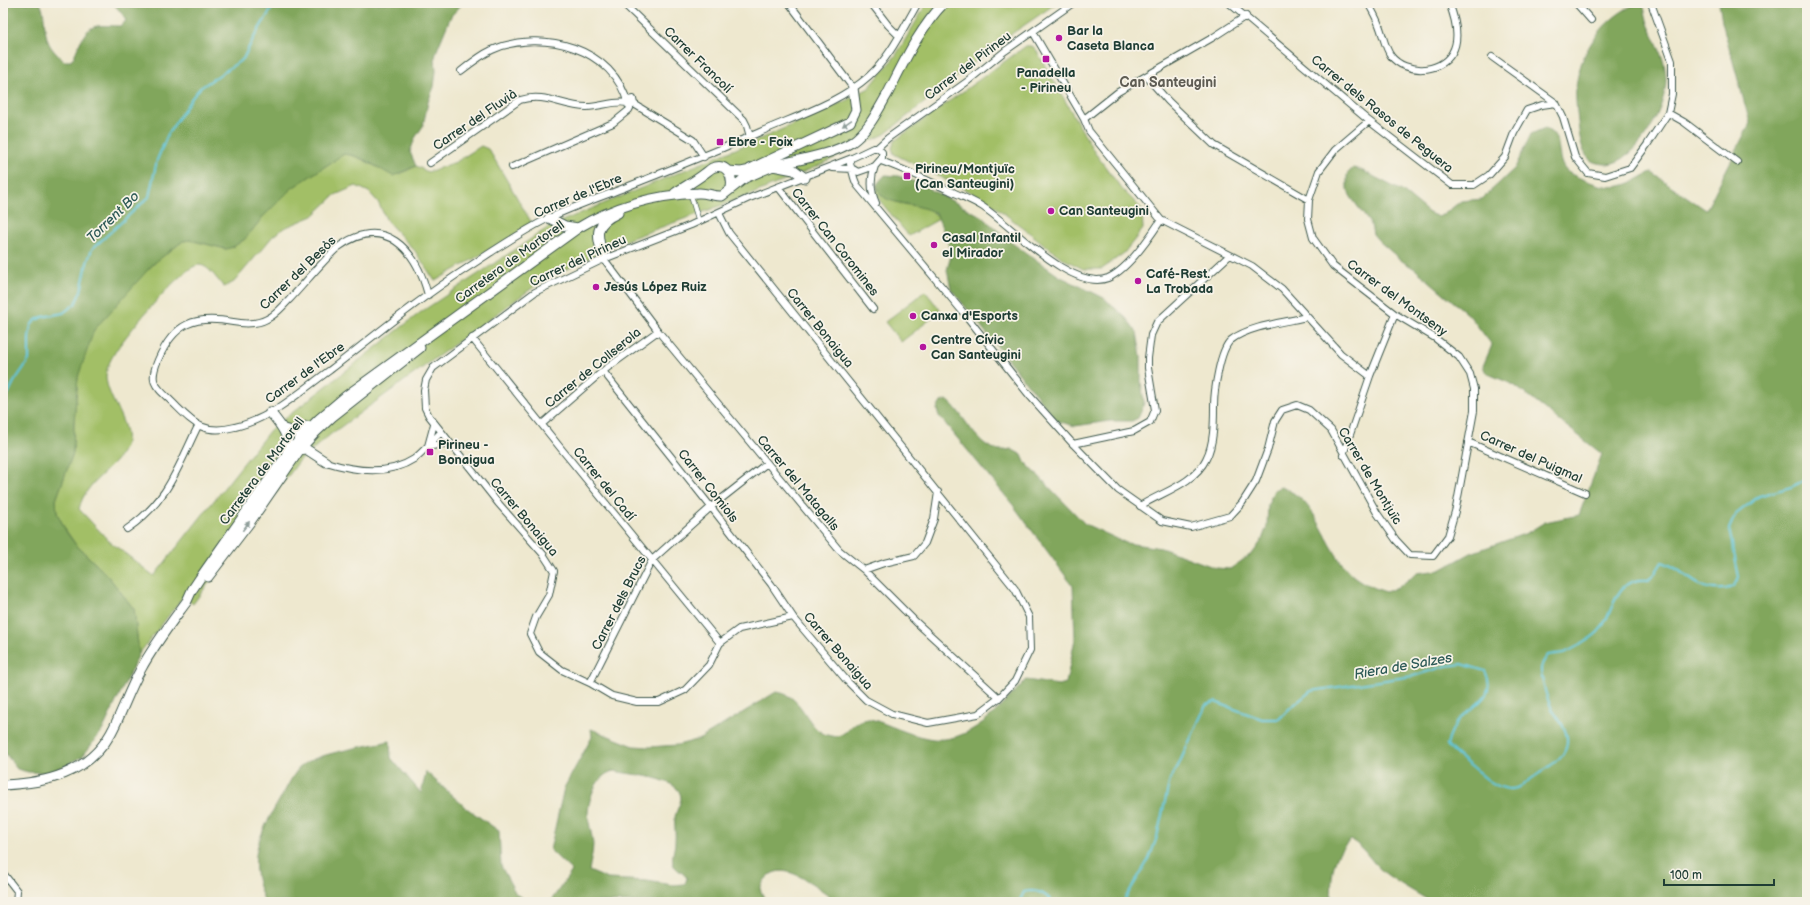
<svg xmlns="http://www.w3.org/2000/svg" width="1810" height="905" viewBox="0 0 1810 905" font-family="'Balsamiq Sans',sans-serif">
<rect width="100%" height="100%" fill="#f7f3e8"/>
<filter id="ink" filterUnits="userSpaceOnUse"><feTurbulence type="fractalNoise" baseFrequency=".025" numOctaves="2"/><feDisplacementMap in="SourceGraphic" scale="8" xChannelSelector="R" yChannelSelector="G"/><feConvolveMatrix kernelMatrix="1 2 1 2 8 2 1 2 1" color-interpolation-filters="sRGB"/></filter>
<filter id="wash" filterUnits="userSpaceOnUse"><feTurbulence type="fractalNoise" baseFrequency=".012" numOctaves="4" result="noise"/><feDisplacementMap in="SourceGraphic" scale="16" xChannelSelector="R" yChannelSelector="G"/><feGaussianBlur stdDeviation="0.9" result="paint"/><feColorMatrix in="noise" values="0 0 0 0 0 0 0 0 0 0 0 0 0 0 0 0 0 1.4 0 .05"/><feComposite in="paint" operator="in"/></filter>
<g filter="url(#wash)">
<rect width="100%" height="100%" fill="#eee8cf"/>
<!-- green -->
<path fill="#a2bf66" stroke="#607e4d" d="M927,3H1057L1004,39L885,134L818,166L750,195L629,239L542,281L331,434L300,460L193,604L183,597L139,654L134,609L107,575L76,545L65,529L57,513L56,500L73,453L74,422L78,377L90,338L94,330L136,281L158,260L183,241L190,240L226,249L233,247L245,239L263,217L292,188L344,154C355,155 363,160 373,165C381,170 391,171 400,174L416,166L428,172L456,162L481,146L488,149L492,155L533,225L435,281L415,251L387,221L378,202L369,192L356,186L335,195L313,216L284,228L273,236L234,282L224,287C217,280 209,265 199,265C183,265 128,333 117,349C112,357 106,367 106,377C107,399 133,427 125,446C115,471 86,479 79,509L109,541L154,576L270,430L421,312L552,225L767,136L847,100L869,88L896,55Z
M1026,46H1031L1035,48L1095,153L1122,189L1142,209L1143,229L1124,253L1102,269H1083L1062,258L988,201L894,154L892,148L894,141Z
M877,184L878,190C884,194 892,201 899,203C913,207 931,205 939,219L909,236L880,201L876,194Z
M925,291L941,311L901,342L885,322Z"/>
<!-- forest -->
<path fill="#81a65b" stroke="#507248" fill-rule="evenodd" d="M3,3H40C46,14 43,26 47,38C49,47 57,55 64,61H71C79,50 81,29 97,26C105,25 113,26 120,26L126,21L123,15L113,3H463L451,16L437,50L435,57L436,71L434,87L428,102L423,126L415,138L410,152L416,166L393,176C377,168 362,155 344,154L292,188L263,217L245,239L233,247L226,249L190,240L183,241L153,264L94,330L78,377L74,422L73,453L56,500L57,513L67,533L76,545L107,575L134,609L139,654L102,731L82,757L51,773L28,772L17,769L3,750Z
M1719,3H1807V902H1431C1414,891 1397,883 1381,870C1370,860 1364,847 1351,840C1330,855 1332,879 1331,902H839C817,889 776,848 760,889L766,902H550L572,871L550,850L564,788L592,737L591,729L634,746L649,747L678,745L700,739L776,692C806,695 805,732 831,736C848,739 850,718 871,719C890,725 907,734 927,738C969,747 1000,707 1026,680L1059,685L1066,683L1075,639L1073,586L1013,505L939,416L937,409L941,402L947,400C967,415 979,458 1011,449L1022,455L1025,462L1085,524L1126,543L1161,548L1216,568L1230,569L1253,553L1262,540L1267,526L1268,504L1274,490L1281,487C1319,500 1324,547 1351,574C1361,583 1374,588 1386,592L1400,586L1417,573L1440,570L1471,553L1527,533L1545,522L1579,515L1602,454L1514,385L1486,373L1483,366L1492,345L1469,315L1415,269L1402,261L1379,241L1373,234L1371,225L1351,197L1347,189V174L1353,168L1361,170L1402,191L1429,213L1436,216L1443,215L1461,201L1482,199L1515,168L1531,134L1545,128L1556,136C1560,146 1558,159 1564,168C1568,174 1576,176 1582,179C1614,192 1623,188 1651,172L1706,210L1750,123L1722,22ZM614,771C629,775 682,776 681,799C680,805 676,811 675,817C674,825 676,833 675,842C675,849 670,859 674,866C678,871 684,873 687,878L685,884L673,885L647,881L608,879L589,871C590,863 593,853 593,844C592,833 588,823 588,813C589,797 597,774 614,771Z
M1636,4L1643,5C1646,12 1646,19 1649,26C1657,43 1666,61 1666,80C1666,109 1637,162 1607,164C1601,164 1593,163 1589,159C1581,151 1579,133 1578,122C1577,111 1575,99 1576,88C1579,52 1603,18 1636,4Z
M885,175L898,176L916,182L981,216L1012,243L1059,276L1104,298L1126,318L1137,332L1141,356V382L1144,402L1143,407L1138,418L1132,421H1110L1075,426L1057,421L951,289L947,270L952,252L936,213C928,209 920,207 912,205C898,202 878,202 877,184Z
M390,741L391,758L421,793L426,772L465,807L499,831L501,866L516,894L528,902H265C244,857 261,832 283,794C289,784 296,767 307,762C327,752 367,746 390,741Z"/>
<g fill="none" stroke-linecap="round" stroke-linejoin="round">
<!-- stream -->
<path stroke="#61c7de" stroke-width="2" d="M3,404L14,382L29,360V338L31,325L36,320L42,317L63,313L75,304L81,291L87,263L92,249L149,197L157,160L168,134L191,99L200,88L243,59L253,39L275,3
M1019,902L1024,892C1037,889 1044,893 1053,902
M1123,902L1149,859L1157,837L1170,779L1178,766L1206,705L1215,702L1262,719H1279L1290,708L1311,691L1413,676L1446,666L1462,664L1485,671C1497,695 1477,703 1462,717C1455,723 1449,735 1447,745C1456,756 1466,762 1477,771C1482,775 1486,779 1491,782C1503,790 1516,792 1527,782C1539,772 1553,767 1563,754C1573,738 1563,725 1554,712C1548,704 1541,679 1541,669C1541,664 1545,659 1548,655C1553,654 1558,654 1563,653C1571,651 1592,638 1598,632C1616,613 1611,577 1648,580L1654,575L1662,562C1685,568 1694,592 1723,589C1732,589 1735,585 1739,577L1729,529L1735,515L1759,496L1791,487L1807,479"/>
</g>
</g>
<g filter="url(#ink)">
<g fill="none" stroke-linecap="round" stroke-linejoin="round">
<defs>
<path id="pedestrian" d="M692,199L699,222"/>
<path id="minor" d="M623,3L744,120L747,126L750,137
M789,3L853,88
M871,3L888,25L899,36
M1073,3L1005,51L968,81L888,138L877,148H873L852,158L850,164C853,171 853,178 857,185L967,317L1029,395L1073,444L1118,490L1162,521L1191,527L1230,516L1242,503L1256,481L1268,449L1275,421L1282,410L1297,405L1309,410L1331,430L1377,513L1396,540L1410,555L1433,556L1448,536L1456,508L1474,411V389L1470,374L1459,357L1435,338L1395,314L1333,266L1313,238L1308,219L1309,200L1319,171L1335,150L1369,121
M1229,3L1369,121L1452,185H1474L1489,175L1505,157L1514,133L1527,110L1542,105L1556,103L1563,117L1575,157L1588,173L1605,176L1630,168L1647,145L1668,113L1672,94V61L1651,3
M1368,3C1372,10 1376,17 1379,25C1383,35 1385,48 1391,56C1405,74 1440,74 1452,53C1461,38 1455,18 1449,3
M1576,3L1591,20
M1033,32L1084,119L1089,131L1161,220L1252,266L1282,289L1341,354L1370,376
M1492,57L1556,103
M461,71C471,63 481,55 492,50C542,28 615,48 628,105L631,106L634,104
M1146,76L1168,101L1214,145L1309,200
M628,100L633,99L634,104L693,140L704,157
M1668,113L1684,122L1737,162
M1084,119L1118,92L1212,38L1246,16
M881,161C906,170 929,181 953,192C963,197 974,201 983,207C1012,226 1072,292 1108,278C1127,270 1150,237 1161,220
M430,163L520,100C546,92 562,107 587,107C600,107 616,100 627,103
M875,166C870,179 870,190 876,203
M512,167L613,123L629,110L631,106
M832,168L853,169L858,172L875,166L882,158V152L877,148
M779,188L873,309
M604,259L658,331L839,550L864,570L916,622L999,698
M428,295C416,249 384,213 337,248C320,264 305,283 289,300C282,307 276,315 267,319C256,325 244,324 233,322C194,315 174,323 158,360C149,381 154,385 170,400C192,421 201,436 235,427C271,419 301,391 330,370C375,335 419,299 467,268C493,251 519,233 547,219C572,207 598,198 624,188C669,170 715,152 760,132C796,116 839,103 869,76C891,56 903,28 918,3
M472,338L563,451L720,643
M603,371L711,507L771,584L793,617L847,681L866,700L892,714L928,723L978,714L999,698L1015,681L1030,650L1029,617L1015,589L729,233L719,213
M542,424L603,371L658,331
M1468,442L1585,493
M1073,444L1134,431L1150,422L1155,410L1148,368V358L1151,335L1157,322L1230,255
M428,446L434,424
M427,447L448,443
M1343,455L1370,376L1395,314
M326,462C354,471 388,476 414,459C424,451 432,442 440,433
M1140,506C1162,492 1194,484 1206,459C1214,444 1214,422 1214,406C1214,391 1220,349 1231,340C1249,326 1285,322 1307,317
M127,529C168,501 177,469 198,426
M864,570L884,563L914,556L925,543L934,519L938,492
M793,617L739,629L720,643L709,665L685,690L659,702H637L612,696L590,683L562,670L539,652L530,634L536,617L549,595L554,571L543,554L498,503L429,416L425,408L424,390L426,380L433,368L535,292L604,259L691,225L747,199L852,158
M590,683L652,560L711,507L767,463
M3,873L17,891L16,902"/>
<path id="secondary" d="M777,165C801,159 831,155 852,142C869,130 878,110 888,93C904,62 919,29 944,3
M750,169L850,122L856,110L853,88
M728,171L741,172L756,169
M675,193C684,187 695,181 704,174C707,172 709,170 712,168C727,162 733,176 731,188
M549,218L565,226L578,228
M604,259C597,236 592,225 618,213
M270,412C281,425 292,438 286,456
M284,429L295,432L307,426
M297,450L306,449L326,462
M208,577L250,522L301,448L316,432L332,417L420,348
M3,785C46,783 88,774 111,733C122,713 129,690 141,669C154,645 171,623 187,601L192,590L200,578L277,468L302,436L319,419L346,396L578,228C614,206 656,195 698,193C706,192 713,197 722,196L745,178L773,166L794,170L805,178"/>
</defs>
<!-- pedestrian casing -->
<use href="#pedestrian" stroke="#3e574b" stroke-width="6"/>
<!-- minor casing -->
<use href="#minor" stroke="#3e574b" stroke-width="8"/>
<!-- secondary casing -->
<use href="#secondary" stroke="#3e574b" stroke-width="11"/>
<!-- pedestrian -->
<use href="#pedestrian" stroke="#fff" stroke-width="4.5"/>
<!-- minor -->
<use href="#minor" stroke="#fff" stroke-width="6"/>
<!-- secondary -->
<use href="#secondary" stroke="#fff" stroke-width="9"/>
</g>
<!-- one-way arrows -->
<defs><path id="oneway-solid" d="M-6-.8H1V-3.2L6.5 0L1 3.2V.8H-6Z"/></defs>
<g fill="#8f9e9a">
<use href="#oneway-solid" transform="translate(847 123) rotate(145)"/>
<use href="#oneway-solid" transform="translate(246 526) rotate(-53)"/>
</g>
</g>
<!-- markers -->
<g fill="#b5179e" stroke="#f7f3e8" stroke-width="1.5">
<circle cx="1059" cy="38" r="4"/>
<rect x="1042" y="55" width="8" height="8" rx="2"/>
<rect x="716" y="138" width="8" height="8" rx="2"/>
<rect x="903" y="172" width="8" height="8" rx="2"/>
<circle cx="1051" cy="211" r="4"/>
<circle cx="934" cy="245" r="4"/>
<circle cx="1138" cy="281" r="4"/>
<circle cx="596" cy="287" r="4"/>
<circle cx="913" cy="316" r="4"/>
<circle cx="923" cy="347" r="4"/>
<rect x="426" y="448" width="8" height="8" rx="2"/>
</g>
<g text-anchor="middle" dominant-baseline="central" stroke-width="3.5" stroke-linejoin="round" paint-order="stroke">
<!-- poi labels -->
<g font-size="13" font-weight="bold" fill="#1f3d34" stroke="#f7f3e8" text-anchor="start">
<text x="1067" y="31">Bar la<tspan x="1067" dy="15">Caseta Blanca</tspan></text>
<text x="1046" y="73" text-anchor="middle">Panadella<tspan x="1046" dy="15">- Pirineu</tspan></text>
<text x="728" y="142">Ebre - Foix</text>
<text x="915" y="169">Pirineu/Montjuïc<tspan x="915" dy="15">(Can Santeugini)</tspan></text>
<text x="1059" y="211">Can Santeugini</text>
<text x="942" y="238">Casal Infantil<tspan x="942" dy="15">el Mirador</tspan></text>
<text x="1146" y="274">Café-Rest.<tspan x="1146" dy="15">La Trobada</tspan></text>
<text x="604" y="287">Jesús López Ruiz</text>
<text x="921" y="316">Canxa d'Esports</text>
<text x="931" y="340">Centre Cívic<tspan x="931" dy="15">Can Santeugini</tspan></text>
<text x="438" y="445">Pirineu -<tspan x="438" dy="15">Bonaigua</tspan></text>
</g>
<!-- street labels -->
<g font-size="13" fill="#1f3d34" stroke="#f7f3e8">
<text transform="translate(698 60) rotate(44)">Carrer Francolí</text>
<text transform="translate(968 66) rotate(-37)">Carrer del Pirineu</text>
<text transform="translate(1382 114) rotate(39)">Carrer dels Rasos de Peguera</text>
<text transform="translate(475 120) rotate(-34)">Carrer del Fluvià</text>
<text transform="translate(578 196) rotate(-23)">Carrer de l'Ebre</text>
<text transform="translate(835 242) rotate(52)">Carrer Can Coromines</text>
<text transform="translate(578 261) rotate(-25)">Carrer del Pirineu</text>
<text transform="translate(510 262) rotate(-36)">Carretera de Martorell</text>
<text transform="translate(298 273) rotate(-44)">Carrer del Besòs</text>
<text transform="translate(1397 298) rotate(36)">Carrer del Montseny</text>
<text transform="translate(820 328) rotate(51)">Carrer Bonaigua</text>
<text transform="translate(593 368) rotate(-39)">Carrer de Collserola</text>
<text transform="translate(305 373) rotate(-36)">Carrer de l'Ebre</text>
<text transform="translate(1531 457) rotate(24)">Carrer del Puigmal</text>
<text transform="translate(262 471) rotate(-53)">Carretera de Martorell</text>
<text transform="translate(1370 476) rotate(59)">Carrer de Montjuïc</text>
<text transform="translate(798 483) rotate(50)">Carrer del Matagalls</text>
<text transform="translate(604 484) rotate(51)">Carrer del Cadí</text>
<text transform="translate(708 486) rotate(52)">Carrer Comiols</text>
<text transform="translate(524 517) rotate(50)">Carrer Bonaigua</text>
<text transform="translate(619 603) rotate(-63)">Carrer dels Brucs</text>
<text transform="translate(838 651) rotate(49)">Carrer Bonaigua</text>
</g>
<!-- neighbourhood labels -->
<g font-size="14" font-weight="bold" fill="#5f5d54" stroke="#f7f3e8">
<text x="1168" y="82">Can Santeugini</text>
</g>
<!-- water labels -->
<g font-size="14" font-style="italic" fill="#2c5956" stroke="#f7f3e8">
<text transform="translate(113 217) rotate(-44)">Torrent Bo</text>
<text transform="translate(1403 666) rotate(-10)">Riera de Salzes</text>
</g>
</g>
<!-- margin -->
<rect width="1810" height="905" fill="none" stroke="#f7f3e8" stroke-width="16"/>
<!-- scale -->
<path d="M1664 879v6h110v-6" fill="none" stroke="#1f3d34" stroke-width="2"/>
<text x="1670" y="879" font-size="12" fill="#1f3d34" stroke="#f7f3e8" stroke-width="3" paint-order="stroke">100 m</text>
</svg>
